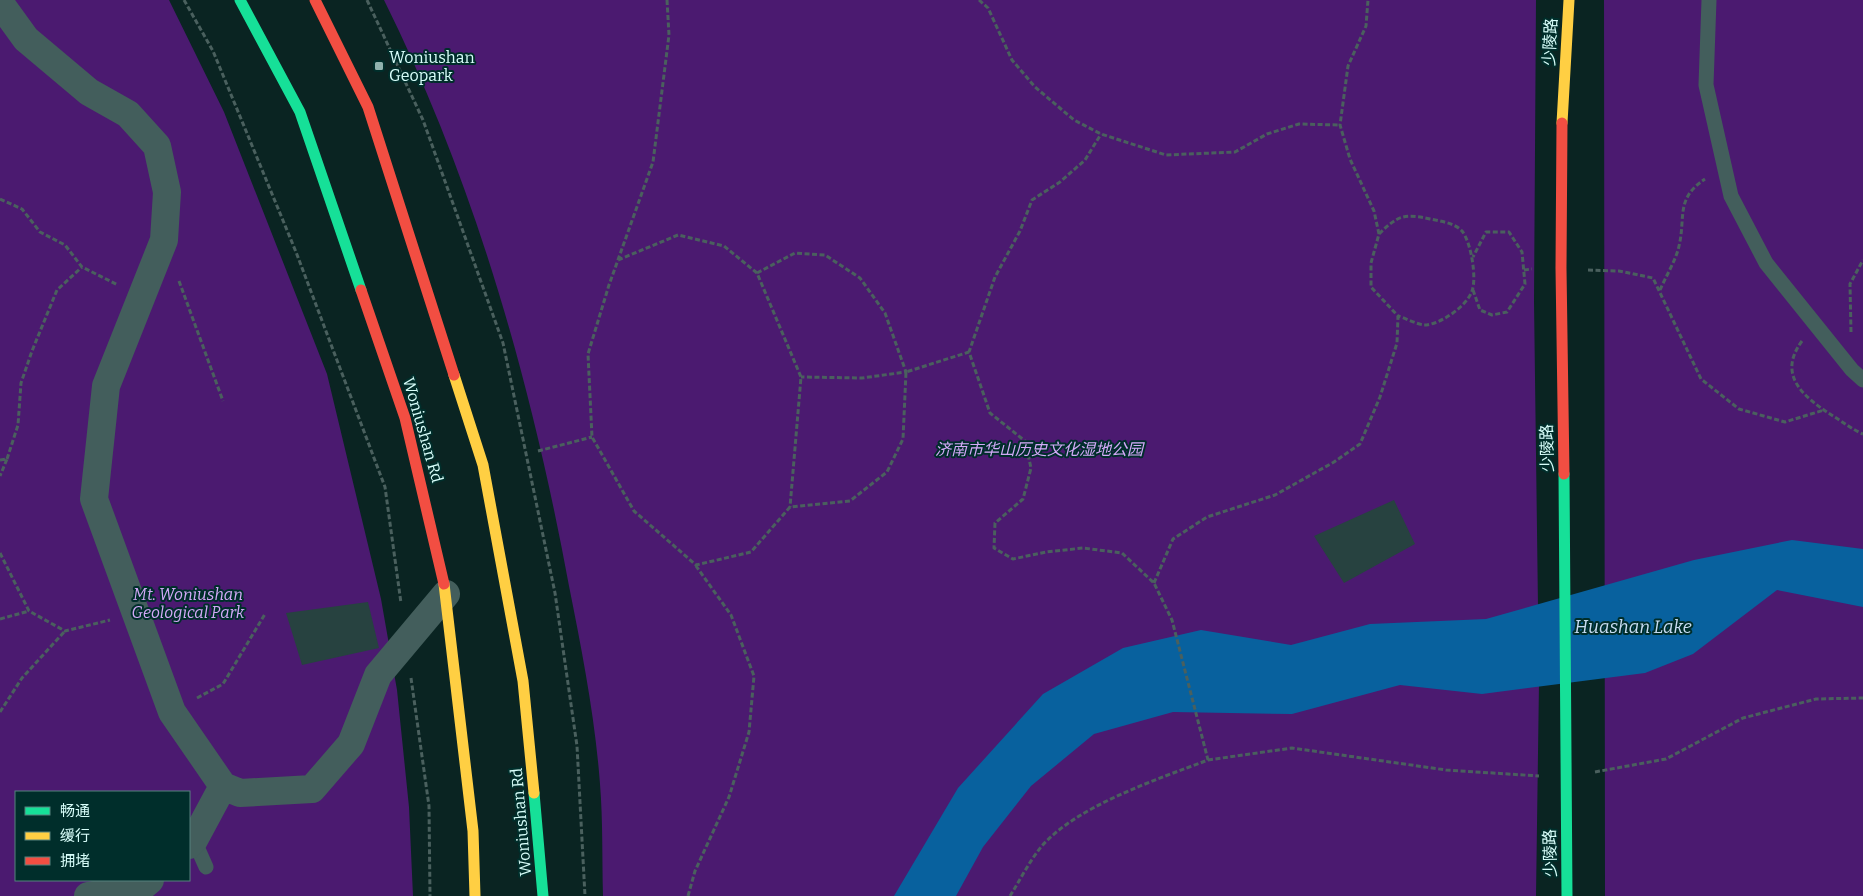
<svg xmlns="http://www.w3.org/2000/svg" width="1863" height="896" viewBox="0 0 1863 896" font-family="Bitter,'Noto Sans SC',serif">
<rect width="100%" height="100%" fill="#0a2422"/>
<!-- green -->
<path fill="#4b1a70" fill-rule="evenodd" d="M0,0H169L224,112L327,374L381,599L397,690L409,807L413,896H0ZM16,792H189V880H16Z
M384,0H1536L1534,301L1539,683L1536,896H603C602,859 603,821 600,784C595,717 582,651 569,586C532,385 475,183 384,0Z
M1604,0H1863V896H1605Z"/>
<!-- water -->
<path fill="#08619e" d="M1792,540L1863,549V607L1777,590L1693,654L1645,673L1482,694L1400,685L1292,714L1173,712L1094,734L1031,786L983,847L956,896H894L958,788L1043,694L1123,648L1201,630L1291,645L1370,624L1486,619L1694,560Z"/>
<!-- building -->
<path fill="#274240" d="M1394,500L1415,544L1344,583L1314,536Z
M368,602L379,648L302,665L286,613Z"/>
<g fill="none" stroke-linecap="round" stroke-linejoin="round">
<!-- path -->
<path stroke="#4a605e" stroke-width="3" stroke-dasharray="5 2.5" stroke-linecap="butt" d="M184,0L213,51L296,252L385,487L401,603
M367,0L423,120L503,343L555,593L577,746L585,896
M667,0L669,35L653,162L609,285L588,354L592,437L634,511L696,565L751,552L790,507L850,501L887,472L903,439L906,372L969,352
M979,0L988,8L1012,60L1035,87L1074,120L1101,134L1166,155L1235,152L1267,134L1299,124L1340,125
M0,199L22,209L40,232L65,245L82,267L118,285
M1379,234C1397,216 1404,213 1430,219C1440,221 1455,223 1462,231C1471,242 1477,278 1472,291C1467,306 1440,325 1424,325C1416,324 1405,318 1398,316
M618,260L678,235L724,246L757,273L801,377L790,507
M1524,270L1532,269
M1588,270L1619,271L1653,278L1701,379L1739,409L1785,422L1824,410
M757,273L795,253L825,255L860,278L885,313L906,372L862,378L801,377
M179,281L223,401
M1473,290L1480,310L1492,315L1507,312L1525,284L1522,252L1509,232H1486L1473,257
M1660,290C1666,276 1676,260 1679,246C1686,217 1675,199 1705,179
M1851,332L1850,284L1863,260
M1802,341C1776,376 1805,398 1833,416C1843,422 1853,430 1863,434
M538,451L592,437
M7,459L18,425L21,383L32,351L57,290L82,267
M0,460L7,459L0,476
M0,553L29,611L65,631L110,620
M1154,583L1173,539L1207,517L1275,495L1334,462L1360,444L1380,397L1397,343L1398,316L1371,287V263L1379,234L1374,211L1350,159L1340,125L1348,66L1366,26L1368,0
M0,619L29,611
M411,678L429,806L430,896
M197,698L223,684L265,614
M0,712L22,678L65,631
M1208,760L1292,748L1446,770L1539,776
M1595,772L1666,759L1743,718L1816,699L1863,698
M688,896L695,871L729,797L749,732L754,676L731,615L696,566
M1010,896C1020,880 1029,862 1041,847C1076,806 1158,779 1208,760L1172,620L1154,583L1122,553L1083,548L1046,552L1013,559L994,548L995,523L1023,499L1031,468L1025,441L990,413L969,352L995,277L1020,231L1032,200L1060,182L1085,160L1101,134"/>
<!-- lane -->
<path stroke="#435e5c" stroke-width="15" d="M1709,0L1706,85L1731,196L1766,263L1852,370L1863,380
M194,840L206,867"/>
<!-- street -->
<path stroke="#435e5c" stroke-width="28" d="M0,3L26,39L89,92L128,114L157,146L167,192L164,240L106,386L94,499L172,712L223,786
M189,845L194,840L223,786L240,793L312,789L351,744L378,675L446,594
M88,896L143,886L150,880"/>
<!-- fast -->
<path stroke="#16e098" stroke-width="11" d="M240,0L300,112L361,290
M1564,474L1567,896
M534,793L543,896"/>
<!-- slow -->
<path stroke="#ffcf43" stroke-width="11" d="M1562,123L1569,0
M454,375L483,465L523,681L534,793
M444,584L473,831L475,896"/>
<!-- jam -->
<path stroke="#f24e42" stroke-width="11" d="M315,0L368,107L454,375
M1562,123L1561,268L1564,474
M361,290L405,418L444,584"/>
</g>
<!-- markers -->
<rect fill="#90b2ae" stroke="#002e2b" stroke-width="2" x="374" y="61" width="10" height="10" rx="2.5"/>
<g text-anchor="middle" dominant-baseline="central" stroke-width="4" stroke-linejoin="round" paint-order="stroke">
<!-- street labels -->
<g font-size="16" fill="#d8fefa" stroke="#002e2b">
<text transform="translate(1550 42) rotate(-87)">少陵路</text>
<text transform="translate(423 430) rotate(74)">Woniushan Rd</text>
<text transform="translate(1547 448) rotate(-91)">少陵路</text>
<text transform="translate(521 822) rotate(-95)">Woniushan Rd</text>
<text transform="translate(1550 853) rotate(-91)">少陵路</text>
</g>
<!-- poi labels -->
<g font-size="16" fill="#d8fefa" stroke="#002e2b" text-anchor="start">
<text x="389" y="57">Woniushan<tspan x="389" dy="18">Geopark</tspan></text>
</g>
<!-- park labels -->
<g font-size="16" font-style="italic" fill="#d3a9f8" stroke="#002e2b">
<text x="1039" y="449">济南市华山历史文化湿地公园</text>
<text x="188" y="594">Mt. Woniushan<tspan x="188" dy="18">Geological Park</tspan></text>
</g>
<!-- water labels -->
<g font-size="18" font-style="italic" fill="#c7ddf3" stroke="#002e2b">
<text x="1633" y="627">Huashan Lake</text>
</g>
</g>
<!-- legend -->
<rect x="15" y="791" width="175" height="90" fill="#002e2b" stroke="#56817e"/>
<rect x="25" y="807" width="25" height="8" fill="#16e098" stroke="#56817e"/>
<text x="60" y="816" font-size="15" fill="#d8fefa">畅通</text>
<rect x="25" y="832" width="25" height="8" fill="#ffcf43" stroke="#56817e"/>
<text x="60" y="841" font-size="15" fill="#d8fefa">缓行</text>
<rect x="25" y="857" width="25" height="8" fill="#f24e42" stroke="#56817e"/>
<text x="60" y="866" font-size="15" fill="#d8fefa">拥堵</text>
</svg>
